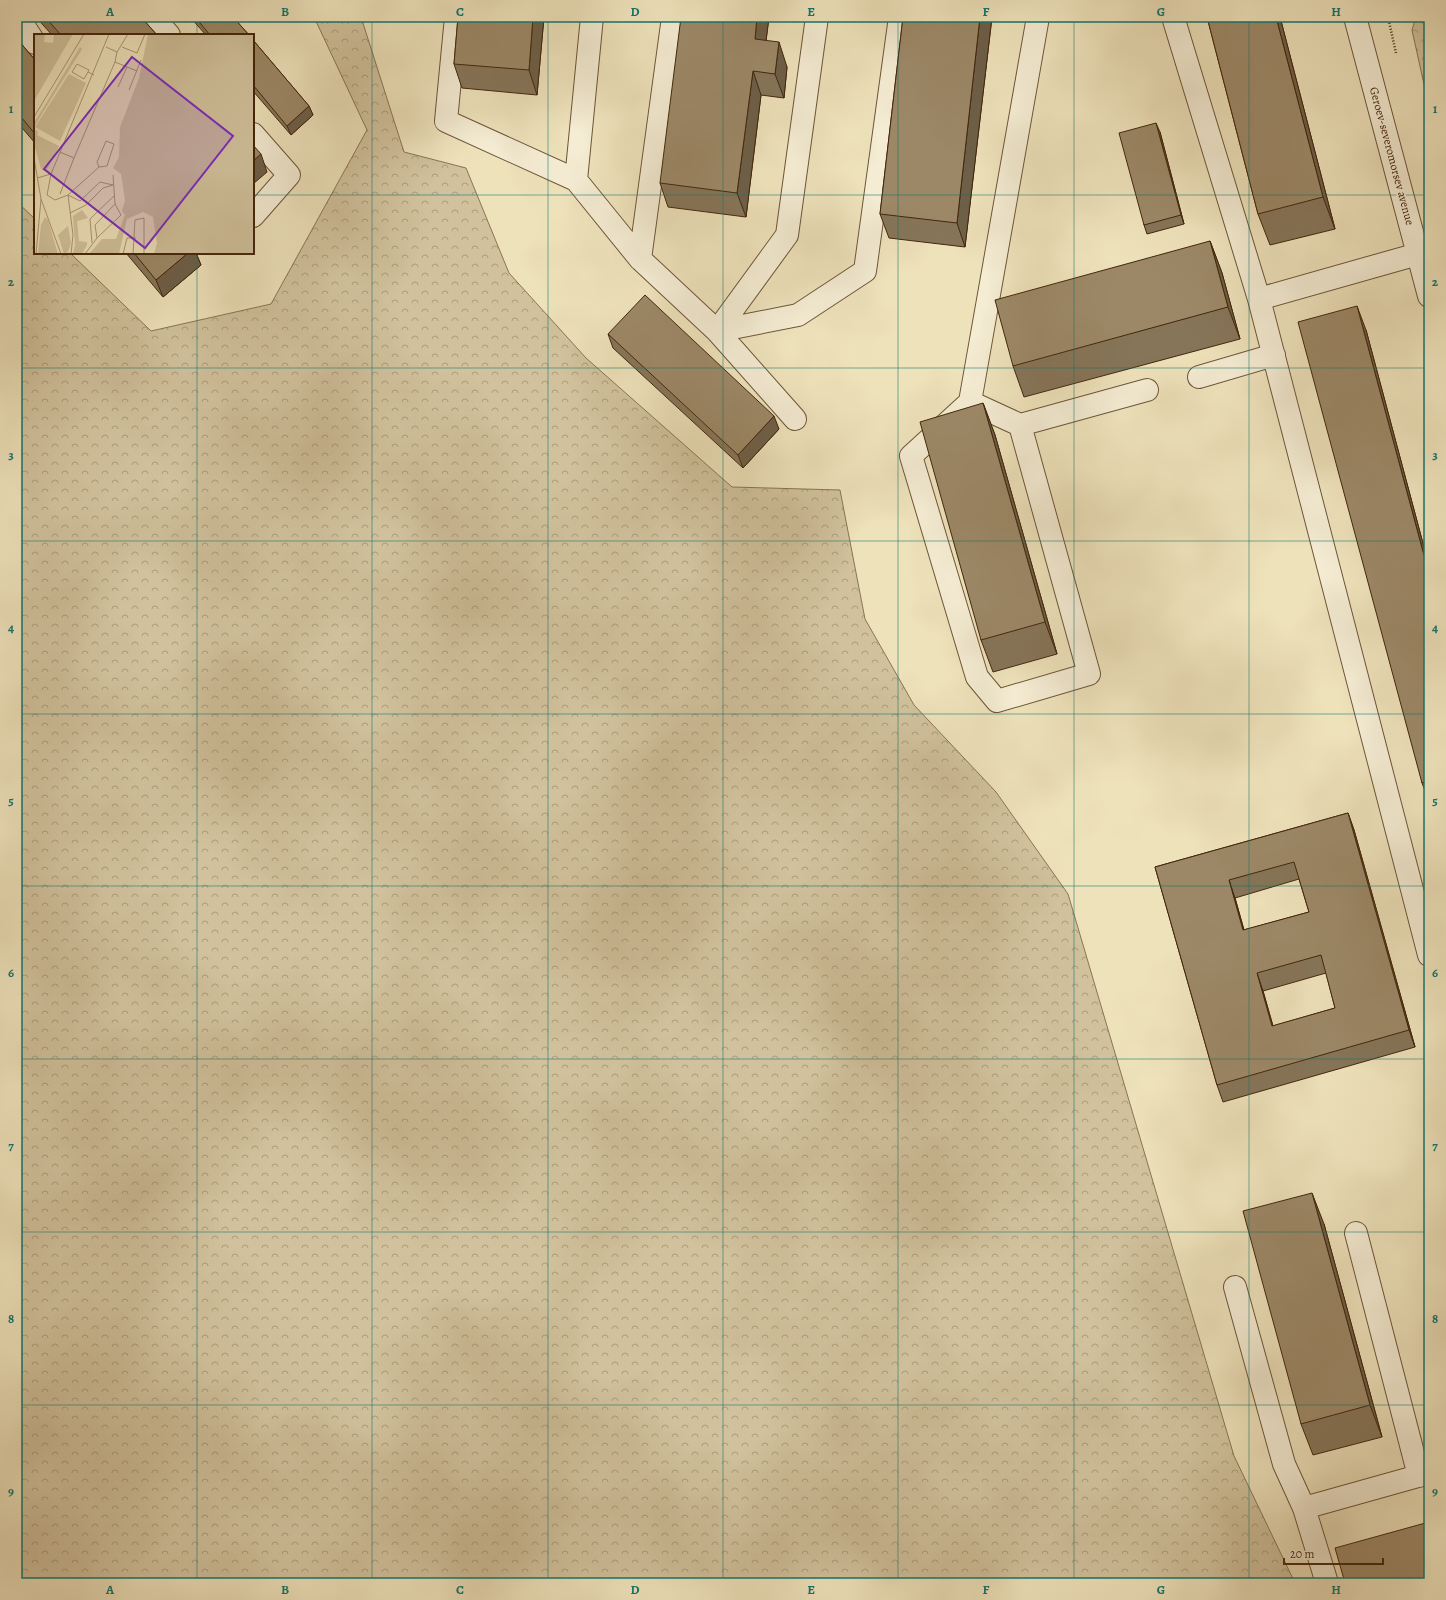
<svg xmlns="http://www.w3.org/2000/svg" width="1446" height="1600" viewBox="0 0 1446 1600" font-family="Alegreya,serif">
<defs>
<pattern id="forest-crowns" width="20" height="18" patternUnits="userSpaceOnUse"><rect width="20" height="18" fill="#d1c29d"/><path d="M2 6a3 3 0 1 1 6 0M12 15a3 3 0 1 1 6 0" fill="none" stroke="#ab9d7e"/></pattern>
</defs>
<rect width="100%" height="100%" fill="#eee2bb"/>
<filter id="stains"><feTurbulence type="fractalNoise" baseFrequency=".005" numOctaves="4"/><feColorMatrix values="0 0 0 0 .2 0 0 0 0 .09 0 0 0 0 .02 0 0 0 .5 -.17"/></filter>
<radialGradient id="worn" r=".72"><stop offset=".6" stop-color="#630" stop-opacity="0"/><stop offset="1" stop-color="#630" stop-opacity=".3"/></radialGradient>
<!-- forest -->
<path fill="url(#forest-crowns)" stroke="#8a7454" d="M314,17H361L404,152L466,168L509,273L586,358L732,487L840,490L865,619L914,705L996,792L1068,894L1234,1456L1295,1583H17V202L35,219V253H70L151,331L271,304L367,130Z
M1416,17H1429V107L1412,30Z"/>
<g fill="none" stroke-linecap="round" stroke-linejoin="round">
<defs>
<path id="minor" d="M18,17L35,43
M153,17L169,35
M456,17L446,121L576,180
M592,17L576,180L640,259L717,331L795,419
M817,17L787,235L717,331L798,315L865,271L900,17
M1173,17L1259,299L1418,254
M1355,17L1429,296
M253,134L289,175L253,216
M640,259L673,17
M1259,299L1429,955
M1199,377L1274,355
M970,402L1020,425L1089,674L997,701L977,677L911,456L970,402L1038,17
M1020,425L1147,390
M1356,1233L1419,1476
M1235,1287L1284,1464L1304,1508L1327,1583
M1304,1508L1429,1473"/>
</defs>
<!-- minor casing -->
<use href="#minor" stroke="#6e5538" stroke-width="24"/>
<!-- path -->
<path stroke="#43260c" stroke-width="2.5" stroke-dasharray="1 2" stroke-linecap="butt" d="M1388,17L1396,53"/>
<!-- minor -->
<use href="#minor" stroke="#f4ecd3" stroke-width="22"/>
</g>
<!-- wall -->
<path fill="#867559" stroke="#43260c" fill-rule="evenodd" d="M36,17H141L157,35H52Z
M190,17H233L249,35H206Z
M458,17H544L537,95L462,88L454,64Z
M769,17L766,41L787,67L784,98L761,95L746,217L668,207L660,183Z
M903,17H992L965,247L889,238L880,214Z
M1207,17H1280L1335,229L1270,245L1258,214Z
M17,39L35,60V143L17,122Z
M253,40L309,106L313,115L291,135L253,91Z
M1160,132L1184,224L1147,234L1144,225Z
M1210,241L1222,273L1240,339L1024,397L1013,366Z
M126,253H196L201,265L163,297Z
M1366,330L1429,566V801L1422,783Z
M608,334L779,429L743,468L613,348Z
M983,403L995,435L1057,654L993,672L981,640Z
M1348,813L1354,830L1415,1047L1223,1102L1217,1085L1155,867ZM1299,879L1309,912L1244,930L1235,898ZM1326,973L1335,1008L1273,1026L1263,991Z
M1324,1224L1382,1437L1313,1455L1301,1424Z"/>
<!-- shaded-wall -->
<path fill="#6d5f48" stroke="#43260c" d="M533,17H544L537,95L529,70Z
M757,17H769L763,64L755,39Z
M980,17H992L965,247L957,223Z
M1276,17H1280L1335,229L1323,197Z
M779,42L787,67L784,98L775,74Z
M753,71L761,95L746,217L737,193Z
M309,106L313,115L291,135L287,126Z
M1156,123L1160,132L1184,224L1181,215Z
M261,154L267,172L253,184V161Z
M1210,241L1222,273L1240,339L1228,307Z
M188,253H196L201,265L163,297L156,280Z
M1357,306L1366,330L1429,566V574Z
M983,403L995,435L1057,654L1045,622Z
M774,416L779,429L743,468L738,455Z
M1348,813L1354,830L1415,1047L1409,1030Z
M1229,880L1235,898L1249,948L1243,930Z
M1257,973L1263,991L1278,1044L1272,1026Z
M1312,1193L1324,1224L1382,1437L1370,1405Z"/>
<!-- building -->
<path fill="#9c8867" stroke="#43260c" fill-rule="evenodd" d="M45,17H141L157,35H61Z
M195,17H233L249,35H210Z
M458,17H533L529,70L454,64Z
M681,17H757L755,39L779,42L775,74L753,71L737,193L660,183Z
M903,17H980L957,223L880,214Z
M1207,17H1276L1323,197L1258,214Z
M17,39L35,60V134L17,112Z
M253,40L309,106L287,126L253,85Z
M1156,123L1181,215L1144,225L1119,133Z
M253,145L261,154L253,161Z
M1210,241L1228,307L1013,366L995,300Z
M134,253H188L156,280Z
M645,295L774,416L738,455L608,334Z
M1357,306L1429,574V781L1422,783L1298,322Z
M983,403L1045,622L981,640L920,422Z
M1348,813L1409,1030L1217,1085L1155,867ZM1294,862L1309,912L1243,930L1229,880ZM1321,955L1335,1008L1272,1026L1257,973Z
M1312,1193L1370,1405L1301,1424L1243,1211Z
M1429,1522V1583H1345L1335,1548Z"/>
<!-- grid -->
<path fill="none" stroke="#0f766e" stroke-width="1" stroke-opacity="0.55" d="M197,17V35M372,17V1583M548,17V1583M723,17V1583M898,17V1583M1074,17V1583M1249,17V1583M17,195H35M253,195H1429M197,253V1583M17,368H1429M17,541H1429M17,714H1429M17,886H1429M17,1059H1429M17,1232H1429M17,1405H1429"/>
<g text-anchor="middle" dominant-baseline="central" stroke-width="3.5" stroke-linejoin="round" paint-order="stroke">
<!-- street labels -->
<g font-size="12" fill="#43260c" stroke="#f4ecd3">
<text transform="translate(1392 156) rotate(75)">Geroev-severomorsev avenue</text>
</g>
</g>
<!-- overview -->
<g transform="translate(34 34)">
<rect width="220" height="220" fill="#eee2bb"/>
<path d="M0,0H11L10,8L19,9L20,0H39L0,67ZM114,0H220V220H120L123,209L119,183L109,178L93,185L85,220H55L68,205H82L91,181L88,177L91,167L87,140L79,134L85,123L86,93L105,44ZM46,13L48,15L0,93V89ZM0,95L4,98L3,101L25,112L14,134L10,137L7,135L0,110ZM48,176L54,184L43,187L45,207L53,208V211L48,220H39L41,211L39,182ZM11,183L14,186L24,220H4L7,191ZM34,192L37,209L34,218L30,220L24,201Z" fill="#d1c29d"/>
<path d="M35,40L52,49L26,107L1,93Z" fill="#d1c29d"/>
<path fill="none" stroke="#aa9775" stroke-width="1" d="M88,13L103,19L111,0M83,18L94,0M81,28L103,37M54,38L55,36L43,30L38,38L50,45L54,38L60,41M84,53L93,33M95,56L107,26M0,83L50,0M0,124L7,165L27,220M40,124L81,28L83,18L72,13M17,140L13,161L21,166L34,161L39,201L37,220M3,144L17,140L75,0M26,160L40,124L26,118M36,179L52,171L69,154L79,151L66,148L46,167L34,161L65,133L73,132L80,110L72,107L63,128L65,133M63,204L87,181L81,170M58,209L56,185L81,161M2,220L7,165M51,220L63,204L61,191L81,170L79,141M89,220L93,204H102M99,220L101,186L110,184V220"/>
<path fill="#7b2cbf" fill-opacity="0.15" stroke="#7b2cbf" stroke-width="2" d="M98,23L199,102L111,214L10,135Z"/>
<rect width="220" height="220" fill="none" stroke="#43260c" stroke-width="2"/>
</g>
<!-- margin -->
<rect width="1446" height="1600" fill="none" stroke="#eee2bb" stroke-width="44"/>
<!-- scale -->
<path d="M1284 1558v6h99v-6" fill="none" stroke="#43260c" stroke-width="2"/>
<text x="1290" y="1558" font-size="12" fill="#43260c" stroke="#f4ecd3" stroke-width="3" paint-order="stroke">20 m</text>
<rect x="22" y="22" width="1402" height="1556" fill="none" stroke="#0f766e" stroke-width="1.5"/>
<g font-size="13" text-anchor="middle" font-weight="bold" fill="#0f766e">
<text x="110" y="16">A</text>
<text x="285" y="16">B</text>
<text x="460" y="16">C</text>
<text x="635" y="16">D</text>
<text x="811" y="16">E</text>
<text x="986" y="16">F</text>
<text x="1161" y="16">G</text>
<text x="1336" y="16">H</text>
<text x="11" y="113">1</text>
<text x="1435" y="113">1</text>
<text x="11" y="286">2</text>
<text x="1435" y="286">2</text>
<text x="11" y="459">3</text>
<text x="1435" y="459">3</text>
<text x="11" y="632">4</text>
<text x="1435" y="632">4</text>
<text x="11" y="805">5</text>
<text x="1435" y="805">5</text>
<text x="11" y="977">6</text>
<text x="1435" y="977">6</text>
<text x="11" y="1150">7</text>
<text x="1435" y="1150">7</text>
<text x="11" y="1323">8</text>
<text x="1435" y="1323">8</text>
<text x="11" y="1496">9</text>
<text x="1435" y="1496">9</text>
<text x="110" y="1594">A</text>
<text x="285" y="1594">B</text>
<text x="460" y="1594">C</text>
<text x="635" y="1594">D</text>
<text x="811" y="1594">E</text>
<text x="986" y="1594">F</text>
<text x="1161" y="1594">G</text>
<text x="1336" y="1594">H</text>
</g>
<rect width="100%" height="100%" filter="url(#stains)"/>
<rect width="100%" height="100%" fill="url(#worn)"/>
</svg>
